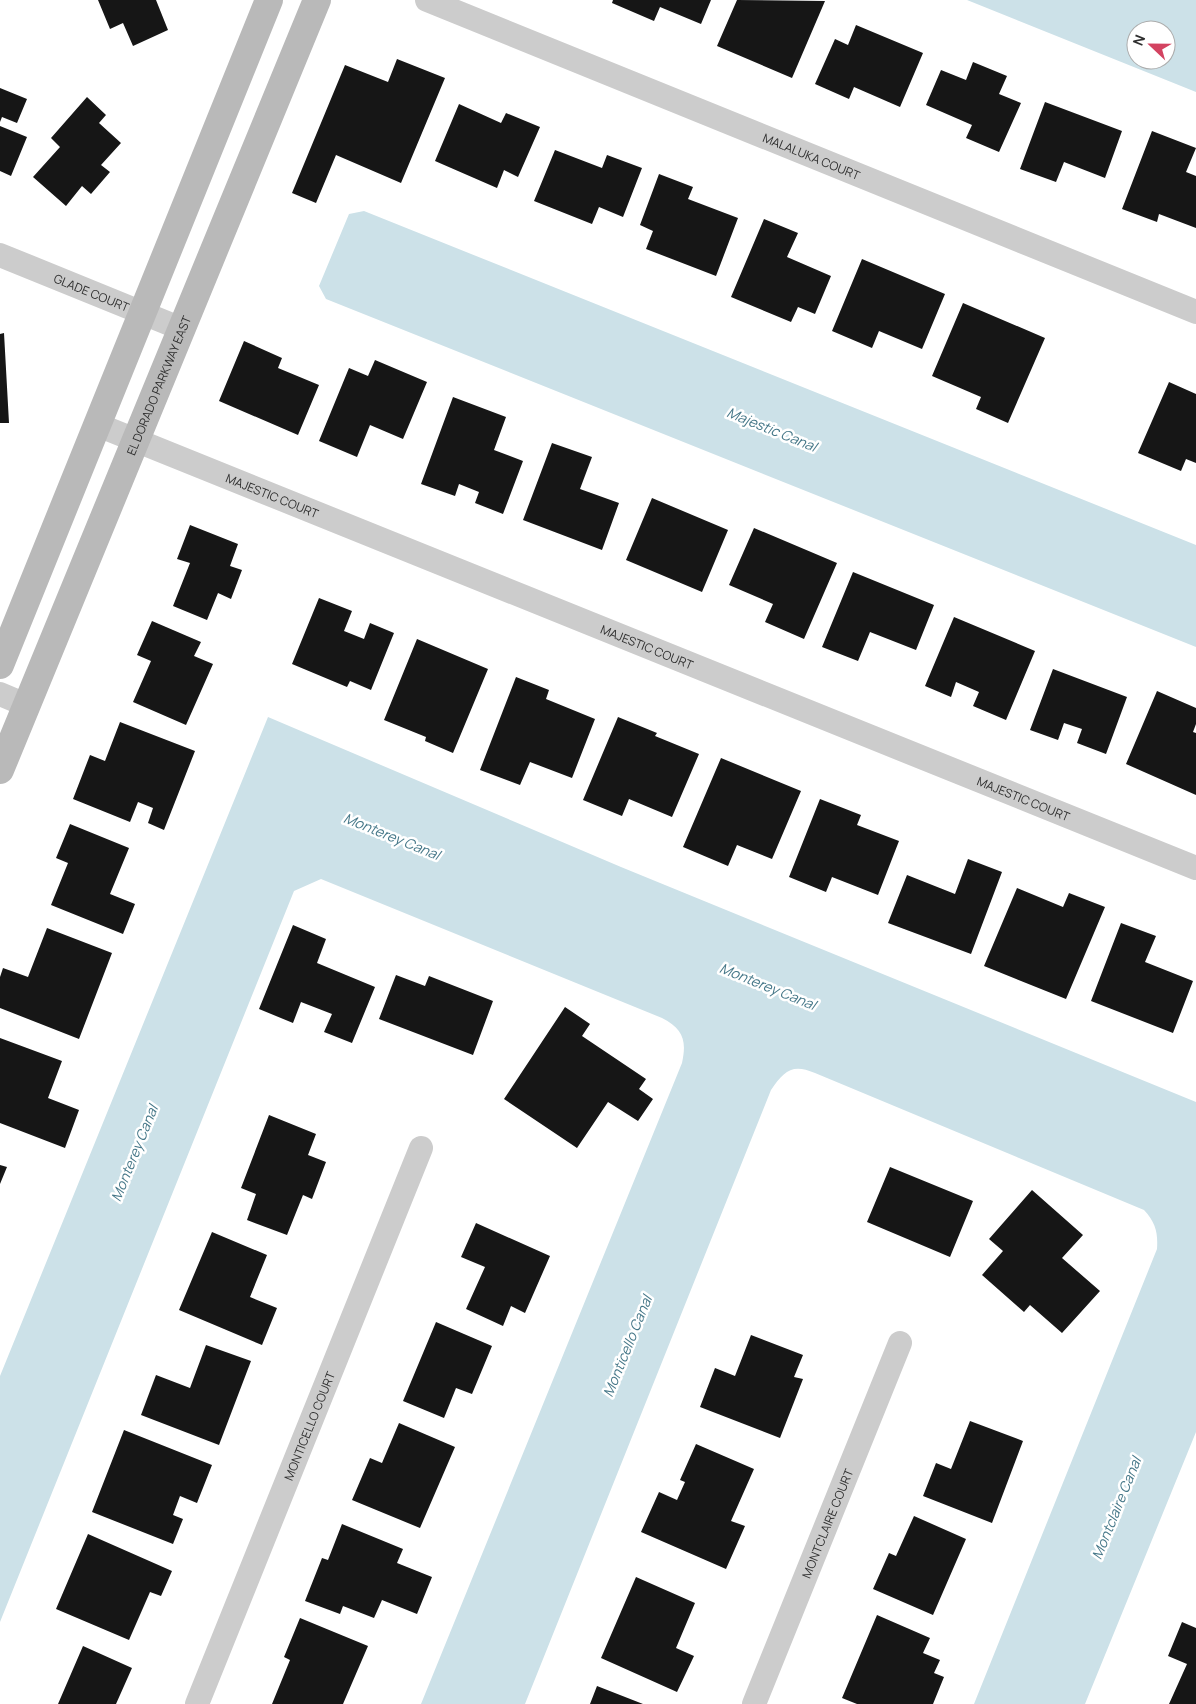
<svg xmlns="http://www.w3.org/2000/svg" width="1196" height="1704" viewBox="0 0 1196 1704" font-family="Manrope,sans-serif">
<rect width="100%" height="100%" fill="#fff"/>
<!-- water -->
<path fill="#cce1e8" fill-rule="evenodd" d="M967,0H1196V92ZM1136,30H1166V60H1136Z
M364,211L1196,545V647L326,299L319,286L349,214Z
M268,717L621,867L1196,1102V1432L1085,1704H974L1157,1249C1158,1233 1156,1223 1144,1210L815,1073C792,1063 784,1071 771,1090L525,1704H421L682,1063C687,1040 683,1029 662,1018L321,879L294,891L0,1622V1376Z"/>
<!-- building -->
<path fill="#161616" d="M98,0H156L168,30L133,46L123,23L110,29Z
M613,0H711L701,24L660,7L654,21L612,3Z
M737,0L825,1L792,78L717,46Z
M856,25L923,53L900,107L854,87L849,99L815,84L835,39L848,45Z
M397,59L445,78L401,183L336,155L316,203L292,193L345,65L388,82Z
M973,62L1007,76L999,94L1021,103L999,152L966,138L972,125L926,105L941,70L966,80Z
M0,88L27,99L17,123L2,117L0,122Z
M87,97L106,115L99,123L121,143L101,165L110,172L91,194L82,186L66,206L33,177L60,147L51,138Z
M1045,102L1122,131L1105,178L1064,162L1056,182L1020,169Z
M459,104L501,123L506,113L540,127L518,177L504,170L497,188L435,161Z
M0,126L27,137L11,176L0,171Z
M1152,131L1196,148L1186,172L1196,176V228L1159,214L1157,222L1122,209Z
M555,150L602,168L607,155L642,168L623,217L599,207L592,224L534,201Z
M659,174L693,187L688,199L738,218L716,276L646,249L653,231L640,225Z
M764,219L798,233L787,257L831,276L815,314L798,307L791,322L731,297Z
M862,259L945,294L922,349L879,331L872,348L832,331Z
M963,303L1045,338L1008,423L976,409L981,397L932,376Z
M4,333L9,423H0V334Z
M244,341L282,358L278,368L319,385L298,435L219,401Z
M375,360L427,382L403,439L370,425L357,457L319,441L349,368L368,376Z
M1169,382L1196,394V463L1186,459L1181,471L1138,453Z
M453,397L506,417L494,450L523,461L503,514L475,503L479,492L459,484L455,496L421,484Z
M552,443L592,457L580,489L619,503L602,550L523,520Z
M652,498L728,530L702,592L626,560Z
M190,525L238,544L230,566L242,570L231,599L218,593L207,620L173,606L190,563L177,559Z
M754,528L837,563L804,639L765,622L773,604L729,585Z
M853,572L934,605L916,650L870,632L858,661L822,647Z
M319,598L352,611L344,631L364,639L370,623L394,633L371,690L350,681L347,687L292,664Z
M954,617L1035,651L1006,720L973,706L979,692L956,682L951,697L925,686Z
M152,621L201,642L194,656L213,664L186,725L133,702L151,661L137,655Z
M417,639L488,669L453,753L425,741L426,737L384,720Z
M1053,669L1127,697L1106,754L1077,743L1082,729L1064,723L1058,740L1030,730Z
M516,677L549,690L546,699L595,719L572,778L530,762L520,785L480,770Z
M1157,691L1196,708V724L1193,732L1196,733V795L1126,764Z
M618,717L657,733L655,736L699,754L672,817L629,799L622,816L583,800Z
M120,722L195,751L164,830L148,823L153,808L138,802L130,822L73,799L90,755L105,761Z
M721,758L801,791L772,859L737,845L728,866L683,847Z
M820,799L861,815L857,825L899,841L878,895L832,877L826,892L789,877Z
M70,824L129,848L110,894L135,904L123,934L51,905L68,863L56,858Z
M968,859L1002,872L971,954L888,923L907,875L955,894Z
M1017,888L1063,907L1069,893L1105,907L1066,999L984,966Z
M1121,923L1156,936L1145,962L1193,981L1173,1033L1091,1001Z
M293,925L326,939L317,963L375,987L352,1043L324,1032L332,1014L301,1002L293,1023L259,1009Z
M47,928L112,953L79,1039L0,1008V977L3,968L28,977Z
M396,975L425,986L429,976L493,1001L473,1055L379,1019Z
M565,1007L590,1024L582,1036L646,1079L639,1089L653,1099L638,1121L608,1102L577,1148L504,1099Z
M0,1038L62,1061L48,1098L79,1110L65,1148L0,1123Z
M269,1115L316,1134L308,1155L326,1162L312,1199L303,1195L287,1235L247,1220L256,1194L241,1188Z
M0,1165L7,1167L0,1184Z
M890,1167L973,1201L950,1257L867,1222Z
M1032,1190L1083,1235L1062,1258L1100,1291L1062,1333L1030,1305L1024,1312L982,1275L1003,1251L989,1239Z
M476,1223L550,1256L525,1313L511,1306L503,1326L466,1309L485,1267L461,1257Z
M212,1232L267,1255L250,1297L277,1308L262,1345L179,1310Z
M436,1322L492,1346L472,1394L456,1388L444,1418L403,1401Z
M751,1335L803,1355L794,1377L803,1379L780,1438L700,1407L715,1368L735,1376Z
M206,1345L251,1361L219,1445L141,1415L156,1375L190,1388Z
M970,1421L1023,1441L992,1523L923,1496L936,1463L951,1469Z
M399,1423L455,1447L420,1528L352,1500L370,1458L382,1463Z
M124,1430L212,1465L197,1503L180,1496L173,1515L183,1519L173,1544L92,1512Z
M696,1444L754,1469L731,1521L745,1526L726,1569L641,1532L659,1492L677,1500L685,1482L680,1480Z
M914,1516L966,1539L933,1615L873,1589L889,1553L896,1556Z
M342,1524L403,1549L397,1563L432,1577L417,1614L382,1600L374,1618L343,1606L340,1614L305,1601L322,1558L328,1560Z
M88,1534L172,1571L161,1596L150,1592L129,1640L56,1609Z
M636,1577L695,1603L676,1648L694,1656L677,1692L601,1658Z
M877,1615L930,1638L923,1653L940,1660L934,1673L944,1677L933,1704H857L842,1698Z
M300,1618L368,1646L343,1704H272L290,1660L284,1657Z
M1182,1622L1196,1628V1704H1169L1187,1664L1168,1656Z
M83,1646L132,1668L116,1704H58Z
M597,1686L643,1704H590Z"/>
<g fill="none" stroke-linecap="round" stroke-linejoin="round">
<!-- street -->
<g stroke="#ccc" stroke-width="24">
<path id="s1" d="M427,0L1196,312"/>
<path id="s2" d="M0,255L182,329"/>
<path id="s3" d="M98,425L1196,868"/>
<path d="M0,694L26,705"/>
<path id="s4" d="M197,1704L421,1148"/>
<path id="s5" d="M754,1704L900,1343"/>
</g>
<!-- secondary -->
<g stroke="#b9b9b9" stroke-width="28">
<path d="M0,665L269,0"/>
<path id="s6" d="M0,770L317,0"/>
</g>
</g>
<g text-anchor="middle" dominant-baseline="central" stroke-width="5" stroke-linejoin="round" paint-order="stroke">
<!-- street labels -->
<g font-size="12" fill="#2f2f2f" stroke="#fff">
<text stroke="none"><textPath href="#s1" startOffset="415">MALALUKA COURT</textPath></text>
<text stroke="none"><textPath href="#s2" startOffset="99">GLADE COURT</textPath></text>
<text stroke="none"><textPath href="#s6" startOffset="416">EL DORADO PARKWAY EAST</textPath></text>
<text stroke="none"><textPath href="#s3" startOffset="188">MAJESTIC COURT</textPath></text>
<text stroke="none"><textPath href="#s3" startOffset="592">MAJESTIC COURT</textPath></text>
<text stroke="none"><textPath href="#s3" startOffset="998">MAJESTIC COURT</textPath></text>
<text stroke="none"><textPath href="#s4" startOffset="300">MONTICELLO COURT</textPath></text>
<text stroke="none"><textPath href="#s5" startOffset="195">MONTCLAIRE COURT</textPath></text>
</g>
<!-- water labels -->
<g font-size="14" font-style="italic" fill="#457788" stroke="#fff">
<text transform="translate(772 429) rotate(22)">Majestic Canal</text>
<text transform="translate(392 836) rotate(22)">Monterey Canal</text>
<text transform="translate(768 986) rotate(22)">Monterey Canal</text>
<text transform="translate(134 1153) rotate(-68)">Monterey Canal</text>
<text transform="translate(627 1346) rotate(-68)">Monticello Canal</text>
<text transform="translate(1116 1508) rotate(-68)">Montclaire Canal</text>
</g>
</g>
<!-- north arrow -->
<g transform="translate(1151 45) rotate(292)"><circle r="24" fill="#ffffff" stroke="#acacac"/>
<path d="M0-4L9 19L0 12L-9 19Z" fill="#d34361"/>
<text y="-8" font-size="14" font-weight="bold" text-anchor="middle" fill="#2f2f2f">N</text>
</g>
</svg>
